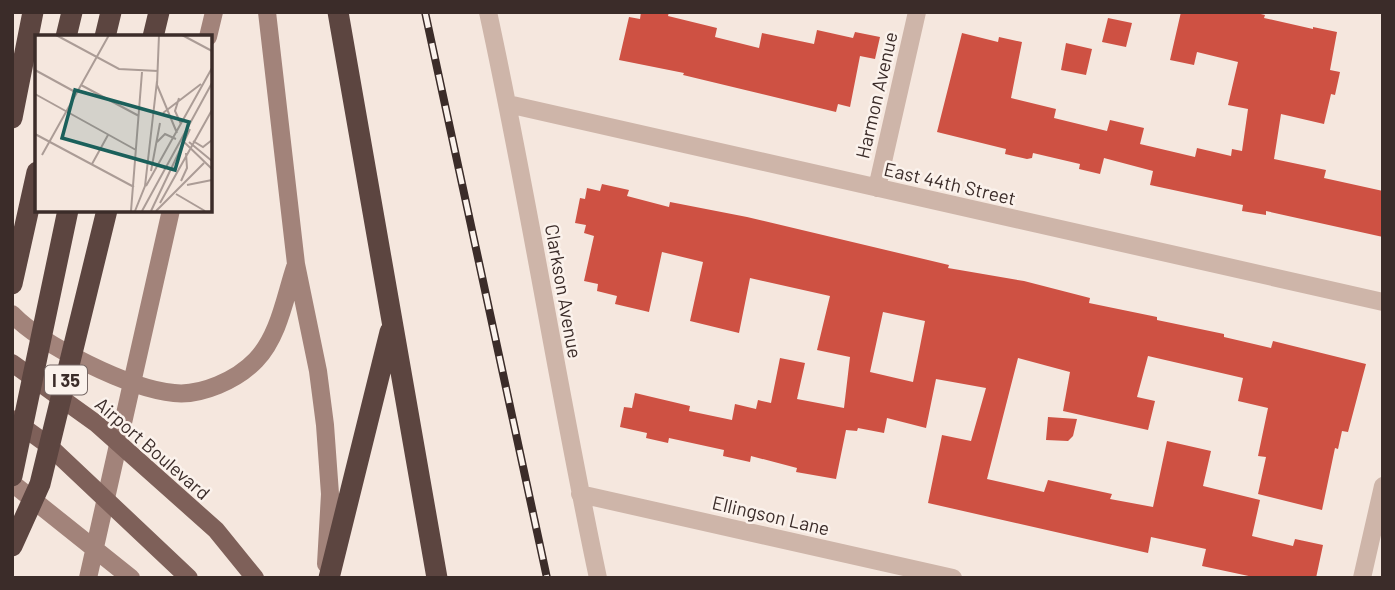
<svg xmlns="http://www.w3.org/2000/svg" width="1395" height="590" viewBox="0 0 1395 590" font-family="Barlow,sans-serif">
<rect width="100%" height="100%" fill="#f5e7de"/>
<!-- building -->
<path fill="#ce5143" fill-rule="evenodd" d="M641,12H669L668,16L717,28L715,37L759,48L762,33L814,44L817,30L853,38L855,32L880,37L875,59L860,56L850,107L838,104L836,112L683,75L684,73L619,60L629,17L640,19Z
M1181,12H1252L1265,15L1264,18L1313,29V27L1337,32L1330,70L1340,72L1335,95L1331,94L1324,124L1281,114L1274,159L1326,170L1324,178L1383,191V237L1266,211V215L1242,211L1243,205L1150,185L1153,171L1104,158L1100,174L1079,169L1080,164L1033,153L1032,158L1027,159L1005,154L1006,149L937,132L962,33L998,42L999,37L1022,42L1011,98L1056,109L1054,118L1107,131L1110,120L1144,128L1140,144L1195,157L1197,148L1231,156L1232,149L1242,151L1248,109L1228,105L1238,62L1197,52L1194,65L1170,60Z
M1108,18L1132,23L1126,47L1102,42Z
M1066,43L1092,49L1086,75L1061,70Z
M602,184L629,190L627,196L669,207L670,202L747,217L949,265L948,268L1024,281L1090,298L1089,303L1157,317V320L1224,334V337L1271,348L1273,341L1366,364L1348,432L1342,431L1338,449L1335,448L1322,510L1258,494L1266,457L1258,456L1268,408L1238,401L1243,378L1148,356L1137,397L1155,401L1148,430L1063,411L1070,372L1018,358L987,479L1044,492L1048,480L1112,494L1110,499L1153,507L1167,441L1211,451L1203,486L1260,500L1252,536L1293,546L1295,539L1323,545L1316,578H1258L1202,566L1206,549L1151,537L1148,553L928,503L942,435L971,441L986,388L936,379L926,428L887,418L884,433L858,428L857,431L846,430L836,479L796,472L797,468L751,456L750,462L723,456L724,450L669,438L668,443L646,438L647,433L620,427L624,407L632,408L635,393L690,406L689,411L732,420L735,404L756,409L758,400L771,403L780,358L805,363L797,399L844,408L850,357L817,350L830,296L750,278L739,333L690,321L703,262L662,252L649,312L615,304L617,296L597,291L598,284L584,281L594,236L584,233L586,225L575,223L580,198L585,199L587,188L600,191ZM883,312L925,321L913,382L870,372Z
M1048,417L1077,419L1073,436L1068,441L1046,440Z"/>
<g fill="none" stroke-linecap="round" stroke-linejoin="round">
<!-- minor -->
<path stroke="#ceb5a9" stroke-width="18" d="M488,12C529,200 558,390 598,578
M508,104L1383,302
M877,188L917,12
M580,494L953,578
M1362,578L1383,486"/>
<!-- secondary -->
<path stroke="#a2837a" stroke-width="18" d="M267,12L296,264L318,371L325,425L330,494L326,564
M208,37L214,12
M12,314C43,346 130,389 174,393C201,396 237,380 256,360C279,336 285,297 295,267
M12,483L131,578
M88,578L171,210"/>
<!-- primary -->
<path stroke="#7e6059" stroke-width="18" d="M12,363L97,424L216,530L255,578
M12,419L48,445L189,578"/>
<!-- motorway -->
<path stroke="#5c4540" stroke-width="21" d="M338,12L437,578
M66,37L72,12
M105,37L111,12
M153,37L159,12
M12,118L33,12
M12,284L37,172
M12,476L68,210
M12,546L40,484L107,210
M329,578L390,332"/>
<defs>
<path id="rail" d="M425,12L547,578"/>
</defs>
<!-- rail casing -->
<use href="#rail" stroke="#3b2c29" stroke-width="8"/>
<!-- rail -->
<use href="#rail" stroke="#fbf2ec" stroke-width="5" stroke-dasharray="16" stroke-linecap="butt"/>
</g>
<g text-anchor="middle" dominant-baseline="central" stroke-width="5" stroke-linejoin="round" paint-order="stroke">
<!-- shield labels -->
<rect fill="#fbf2ec" stroke="#756764" stroke-width="2" x="45" y="365.5" width="42" height="29" rx="5"/>
<g font-size="18" font-weight="bold" fill="#3b2c29">
<text x="66" y="380">I 35</text>
</g>
<!-- street labels -->
<g font-size="19" fill="#3b2c29" stroke="#fbf2ec">
<text transform="translate(876 95) rotate(-77)">Harmon Avenue</text>
<text transform="translate(950 183) rotate(13)">East 44th Street</text>
<text transform="translate(564 291) rotate(80)">Clarkson Avenue</text>
<text transform="translate(153 448) rotate(41)">Airport Boulevard</text>
<text transform="translate(771 515) rotate(13)">Ellingson Lane</text>
</g>
</g>
<!-- overview -->
<g transform="translate(35 35)">
<rect width="177" height="177" fill="#f5e7de"/>
<path fill="none" stroke="#ab9c96" stroke-width="2" d="M21,0L84,34L123,36M124,0L122,50L142,98M147,0L177,16M0,35L42,58M46,50L104,81M0,59L101,115M144,63L140,76L146,89M128,78L166,49M0,99L99,152M148,106L177,134M158,106L168,112L177,105M122,107L130,99L141,104M154,107L177,126M7,120L74,0M57,129L73,100M116,136L125,88M146,146L152,133L151,118M152,150L177,145M111,151L177,33M141,159L170,176M125,168L177,75M96,176L107,37M100,176L110,151L122,46M107,176L177,48M116,176L155,94M121,176L169,128"/>
<path fill="#1b605b" fill-opacity="0.15" stroke="#1b605b" stroke-width="3.5" d="M40,55L154,87L140,135L27,103Z"/>
<rect width="177" height="177" fill="none" stroke="#3b2c29" stroke-width="3.5"/>
</g>
<!-- border -->
<rect width="1395" height="590" fill="none" stroke="#3b2c29" stroke-width="28"/>
</svg>
